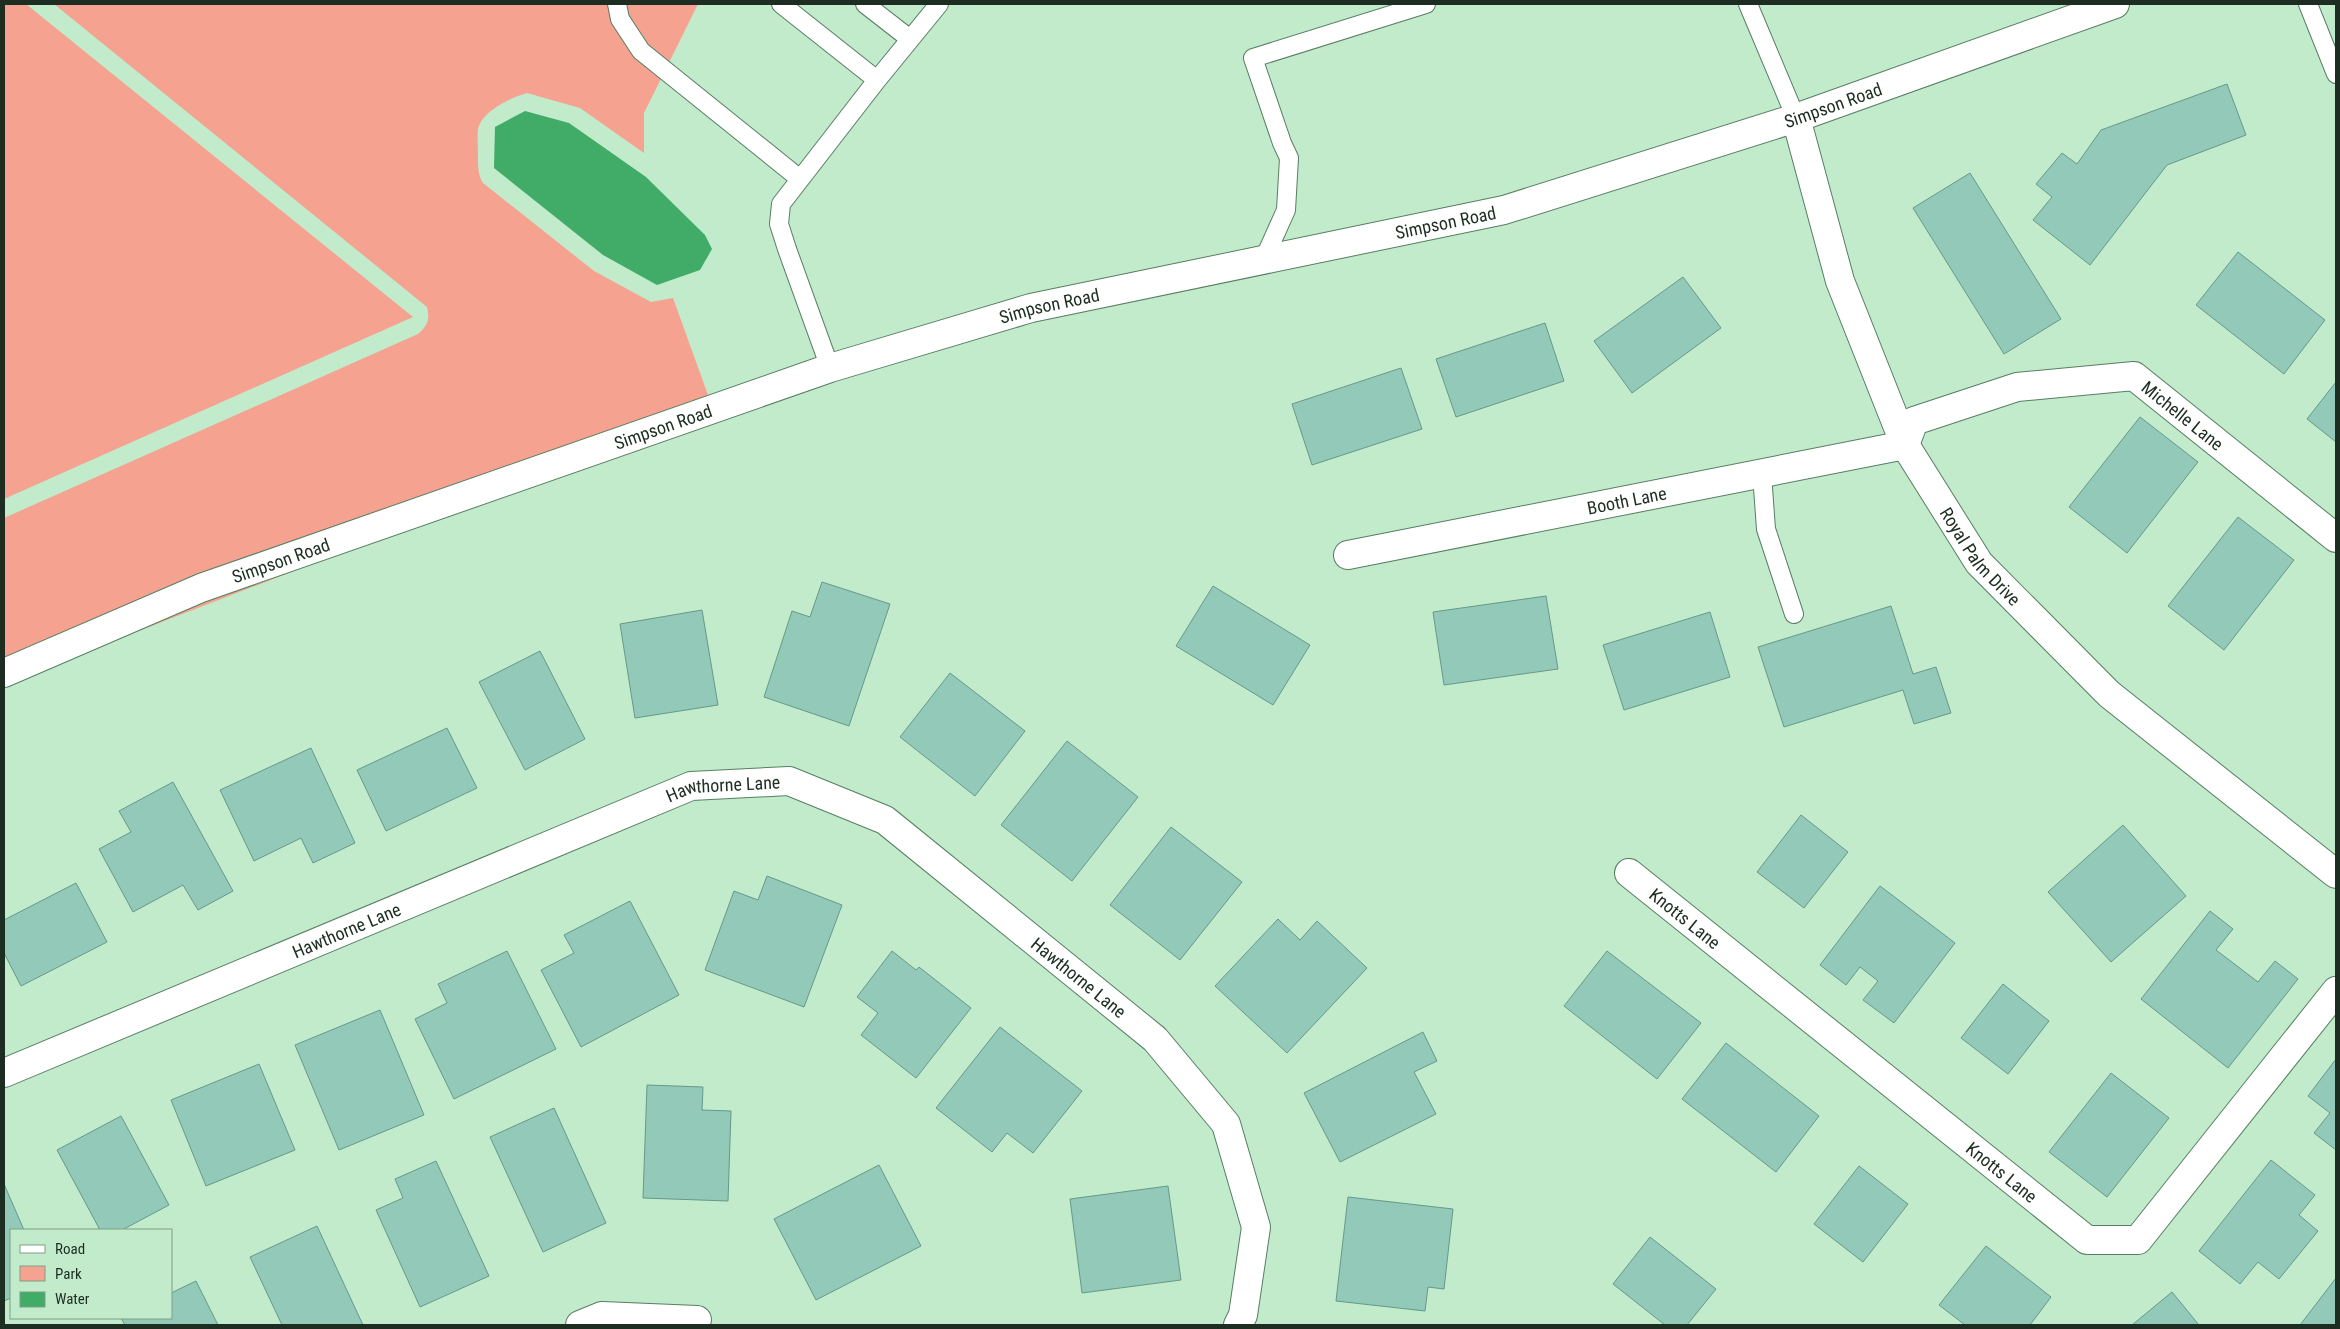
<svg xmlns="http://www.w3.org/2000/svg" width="2340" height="1329" viewBox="0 0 2340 1329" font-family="'Roboto Condensed',sans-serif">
<rect width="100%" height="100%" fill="#c1ebcb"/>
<!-- green -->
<path fill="#f5a291" d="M4,4H26L413,317L4,499Z
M54,4H698L644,113V153L580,108L527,93C510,98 482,111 478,129C477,136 478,145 478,153C478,164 477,173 483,183L594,271L651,302L673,298L713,409L4,683V518L418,334C428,325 430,320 427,307Z"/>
<!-- water -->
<path fill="#40ac67" d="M525,111L569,123L646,177L705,235L712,249L700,270L657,285L603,255L494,168L495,127Z"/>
<!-- building -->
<path fill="#93c9b8" stroke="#659989" d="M2227,84L2246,135L2167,165L2090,265L2033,220L2052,197L2036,184L2062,153L2077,164L2101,130Z
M1970,173L2061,319L2004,354L1913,208Z
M2238,252L2325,320L2284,374L2196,305Z
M1683,277L1721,328L1632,393L1594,341Z
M1545,323L1564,381L1456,417L1436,359Z
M1401,368L1422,429L1312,465L1292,404Z
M2336,382V442L2307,419Z
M2140,417L2198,462L2127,553L2069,507Z
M2238,517L2294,560L2224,650L2168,606Z
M822,582L890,604L849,726L764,697L792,611L810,617Z
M1213,586L1310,645L1273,705L1176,646Z
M1546,596L1558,669L1444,685L1433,612Z
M1891,606L1913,674L1936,667L1951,713L1914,724L1903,690L1784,727L1758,647Z
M702,610L718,705L635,718L620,624Z
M1710,612L1730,677L1624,710L1603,645Z
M540,651L585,739L525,770L479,682Z
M950,673L1025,731L975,796L900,737Z
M447,728L477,788L386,831L357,770Z
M1067,741L1138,797L1072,881L1001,825Z
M311,748L355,843L313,863L301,838L254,861L220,790Z
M173,782L233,891L198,910L183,885L133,912L99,849L131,832L119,811Z
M1801,815L1848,852L1804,908L1757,872Z
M2123,825L2186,896L2111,962L2048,892Z
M1171,827L1242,882L1180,960L1110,905Z
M767,876L842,905L804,1007L705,970L734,891L758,900Z
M76,883L107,942L21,986L4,953V920Z
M1880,886L1955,943L1894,1023L1863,1000L1878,981L1860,967L1846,985L1820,965Z
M630,901L679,995L581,1047L541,970L574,953L564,935Z
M2210,911L2233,929L2216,950L2258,982L2275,961L2298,979L2228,1068L2141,999Z
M1278,919L1300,940L1317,921L1367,968L1287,1053L1215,986Z
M507,951L556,1049L454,1099L415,1019L447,1003L438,984Z
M892,951L916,970L919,967L971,1008L916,1078L861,1035L878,1013L857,997Z
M1607,951L1701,1023L1657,1079L1564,1006Z
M2003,984L2049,1021L2008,1074L1961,1038Z
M380,1010L424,1115L339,1150L295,1045Z
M1000,1027L1082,1091L1033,1153L1007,1133L992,1152L936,1108Z
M1423,1032L1437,1061L1414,1072L1436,1114L1340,1162L1304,1093Z
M1726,1043L1819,1116L1776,1172L1682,1099Z
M2336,1059V1150L2314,1133L2330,1113L2308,1096Z
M259,1064L295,1150L206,1186L171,1100Z
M2111,1073L2169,1118L2107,1197L2049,1152Z
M647,1085L703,1087L702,1110L731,1111L728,1201L643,1198Z
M554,1108L606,1223L543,1252L490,1137Z
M121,1116L169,1205L122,1230H100L57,1150Z
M2271,1160L2315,1195L2299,1215L2318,1231L2279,1279L2258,1262L2240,1284L2199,1251Z
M436,1161L489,1276L420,1307L376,1210L403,1198L395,1179Z
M879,1165L921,1246L816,1300L774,1219Z
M1859,1166L1908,1204L1863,1262L1814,1224Z
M4,1184L24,1230H11V1298L4,1301Z
M1168,1186L1181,1280L1082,1293L1070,1199Z
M1348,1197L1453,1209L1444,1289L1428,1287L1425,1311L1336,1301Z
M317,1226L363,1325H282L250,1257Z
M1650,1237L1716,1289L1687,1325H1665L1613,1284Z
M1986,1246L2051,1297L2030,1325H1965L1939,1305Z
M2336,1278V1325H2300Z
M196,1281L218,1325H125L121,1318H171V1293Z
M2172,1292L2199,1325H2132Z"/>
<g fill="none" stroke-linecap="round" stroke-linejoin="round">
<defs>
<path id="lane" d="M617,4L620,19L641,51L800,179
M781,4L877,80L781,204L779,224L787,249L830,368
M865,4L910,39
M1748,4L1796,118
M2308,4L2336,74
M877,80L939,4
M1264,259L1286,210L1289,158L1282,143L1253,58L1426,4
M1762,474L1766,529L1794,614"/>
<g id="street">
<path id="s1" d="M1348,555L1905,445L1914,421L2017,387L2134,376L2336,538"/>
<path id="s2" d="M1629,873L2087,1240H2138L2336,991"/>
<path id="s3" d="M4,1073L691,786L789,781L885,820L1155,1039L1226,1124L1256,1227L1243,1315L1238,1325"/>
<path d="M580,1325L602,1316L697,1320"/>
</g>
<g id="secondary">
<path id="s4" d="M1796,118L1840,281L1905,445L1979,563L2109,694L2336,874"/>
<path id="s5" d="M4,673L201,588L830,368L1031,308L1504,210L1796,118L2115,4"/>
</g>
</defs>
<!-- lane casing -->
<use href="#lane" stroke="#577e62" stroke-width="20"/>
<!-- street casing -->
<use href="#street" stroke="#577e62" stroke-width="30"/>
<!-- secondary casing -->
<use href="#secondary" stroke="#577e62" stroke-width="30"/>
<!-- lane -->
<use href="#lane" stroke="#fff" stroke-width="18"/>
<!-- street -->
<use href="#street" stroke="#fff" stroke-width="28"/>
<!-- secondary -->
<use href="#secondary" stroke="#fff" stroke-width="28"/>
</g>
<g text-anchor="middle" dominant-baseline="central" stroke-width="4.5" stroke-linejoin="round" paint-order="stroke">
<!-- street labels -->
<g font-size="18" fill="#1d2d21" stroke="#c1ebcb">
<text stroke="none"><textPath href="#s5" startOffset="1919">Simpson Road</textPath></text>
<text stroke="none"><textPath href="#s5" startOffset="1514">Simpson Road</textPath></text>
<text stroke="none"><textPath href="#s5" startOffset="1109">Simpson Road</textPath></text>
<text stroke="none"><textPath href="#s1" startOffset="882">Michelle Lane</textPath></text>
<text stroke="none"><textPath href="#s5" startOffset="704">Simpson Road</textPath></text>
<text stroke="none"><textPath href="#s1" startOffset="284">Booth Lane</textPath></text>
<text stroke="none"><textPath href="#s4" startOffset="480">Royal Palm Drive</textPath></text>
<text stroke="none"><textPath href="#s5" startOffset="299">Simpson Road</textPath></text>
<text stroke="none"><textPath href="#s3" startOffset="776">Hawthorne Lane</textPath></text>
<text stroke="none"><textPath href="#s2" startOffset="72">Knotts Lane</textPath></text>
<text stroke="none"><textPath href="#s3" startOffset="371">Hawthorne Lane</textPath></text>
<text stroke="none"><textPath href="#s3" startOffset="1196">Hawthorne Lane</textPath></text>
<text stroke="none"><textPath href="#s2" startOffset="478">Knotts Lane</textPath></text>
</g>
</g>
<!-- border -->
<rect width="2340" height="1329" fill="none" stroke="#1d2d21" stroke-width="10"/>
<!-- legend -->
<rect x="10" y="1229" width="162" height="90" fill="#c1ebcb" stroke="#7f9f87"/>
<rect x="20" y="1245" width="25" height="8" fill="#ffffff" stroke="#7f9f87"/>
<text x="55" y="1254" font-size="15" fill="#1d2d21">Road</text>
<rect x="20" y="1266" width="25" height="15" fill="#f5a291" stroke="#7f9f87"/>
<text x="55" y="1279" font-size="15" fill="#1d2d21">Park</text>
<rect x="20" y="1292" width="25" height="15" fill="#40ac67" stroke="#7f9f87"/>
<text x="55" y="1304" font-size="15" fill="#1d2d21">Water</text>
</svg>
